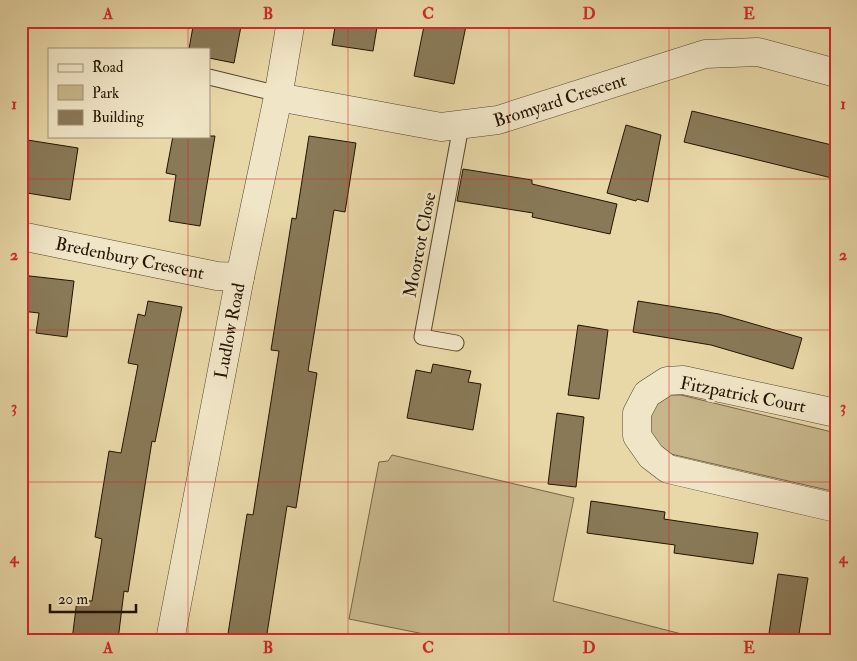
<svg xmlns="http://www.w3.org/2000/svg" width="857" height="661" viewBox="0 0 857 661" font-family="'IM FELL Double Pica',serif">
<rect width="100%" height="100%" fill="#e8d7a7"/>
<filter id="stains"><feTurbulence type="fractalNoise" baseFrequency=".004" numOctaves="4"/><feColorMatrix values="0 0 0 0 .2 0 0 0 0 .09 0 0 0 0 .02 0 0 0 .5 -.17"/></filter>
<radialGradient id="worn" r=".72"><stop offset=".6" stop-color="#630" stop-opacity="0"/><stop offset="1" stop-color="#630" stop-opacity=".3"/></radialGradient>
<!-- green -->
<path fill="#c7b68b" stroke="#756446" d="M669,395H681L836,433V492L662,452C658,446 650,438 648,431C643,414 656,404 669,395Z
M392,455L574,498L553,601L705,640H454L349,619L379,462L388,461Z"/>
<!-- building -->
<path fill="#897957" stroke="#231300" d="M194,21H242L234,63L209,58V49H189Z
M336,21H378L373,51L332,45Z
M425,21H467L454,84L414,76Z
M692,111L836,146V179L684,142Z
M626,125L661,135L648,202L637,199L636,201L607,193Z
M173,136H215L200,226L169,221L176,175L166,173Z
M309,136L356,143L345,212L334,210L308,371L317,373L296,508L287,506L266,640H227L247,514L253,515L279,351L271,350L292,218L296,219Z
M21,139L78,148L70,200L21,192Z
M463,169L532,180V184L617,204L610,234L532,217L533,213L457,201Z
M21,275L74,281L67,337L36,333L39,313L21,311Z
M148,301L182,307L155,442L152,441L128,592L124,591L118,640H72L77,600L92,601L102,539L95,537L109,451L121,453L138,365L128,363L138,314L145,316Z
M638,301L719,314L802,338L793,369L711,345L633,332Z
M578,325L608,330L599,399L568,395Z
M433,364L471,371L468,382L481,384L473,430L407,418L416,370L431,373Z
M557,413L584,417L576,487L548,484Z
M591,501L665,512L664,519L758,533L753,564L674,553L675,545L587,533Z
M778,574L808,578L798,640H768Z"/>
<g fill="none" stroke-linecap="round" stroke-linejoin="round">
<defs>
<path id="service" d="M209,77L279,94
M456,343L422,337L461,126"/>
<g id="minor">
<path id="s1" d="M278,97L441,127L498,120L705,54L758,52L836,73"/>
<path id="s2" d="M21,236L217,276L240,277"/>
<path d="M836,413L683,380L667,381L647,394L637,413V436L651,456L668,469L836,508"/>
<path id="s3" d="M170,640L240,277L278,97L291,21"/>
</g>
</defs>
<!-- service casing -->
<use href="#service" stroke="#54442a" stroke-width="17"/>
<!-- minor casing -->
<use href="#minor" stroke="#54442a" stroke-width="29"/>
<!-- service -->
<use href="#service" stroke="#f0e5c6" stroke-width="15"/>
<!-- minor -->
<use href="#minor" stroke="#f0e5c6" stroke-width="28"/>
</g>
<!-- grid -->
<path fill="none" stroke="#d62828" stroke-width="1" stroke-opacity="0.55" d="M188,21V49M348,21V640M509,21V640M669,21V640M188,136V640M21,179H836M21,330H836M21,482H836"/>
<g text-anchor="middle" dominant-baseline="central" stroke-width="5" stroke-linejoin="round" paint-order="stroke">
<!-- street labels -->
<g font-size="18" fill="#231300" stroke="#f0e5c6">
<text stroke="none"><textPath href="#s1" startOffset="288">Bromyard Crescent</textPath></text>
<text transform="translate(420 245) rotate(-79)">Moorcot Close</text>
<text stroke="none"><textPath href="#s2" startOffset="111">Bredenbury Crescent</textPath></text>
<text stroke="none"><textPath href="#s3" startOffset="315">Ludlow Road</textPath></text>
<text transform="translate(743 395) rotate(11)">Fitzpatrick Court</text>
</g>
</g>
<!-- margin -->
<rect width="857" height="661" fill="none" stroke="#e8d7a7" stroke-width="55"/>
<!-- legend -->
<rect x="48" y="48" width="162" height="90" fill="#f0e5c6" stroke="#9e9177"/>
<rect x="58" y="64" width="25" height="8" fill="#f0e5c6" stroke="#9e9177"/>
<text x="92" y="72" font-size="15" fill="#231300">Road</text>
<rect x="58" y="85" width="25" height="15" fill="#c7b68b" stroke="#9e9177"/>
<text x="92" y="98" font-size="15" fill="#231300">Park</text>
<rect x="58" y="110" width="25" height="15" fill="#897957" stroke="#9e9177"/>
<text x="92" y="122" font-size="15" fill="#231300">Building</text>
<!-- scale -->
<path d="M50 604v8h86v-8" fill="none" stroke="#231300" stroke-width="2.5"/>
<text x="58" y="604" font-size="15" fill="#231300" stroke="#f0e5c6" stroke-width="4" paint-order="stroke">20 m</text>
<rect x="28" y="28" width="802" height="606" fill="none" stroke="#d62828" stroke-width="2"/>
<g font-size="16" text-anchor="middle" font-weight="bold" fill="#d62828">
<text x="108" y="19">A</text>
<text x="268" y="19">B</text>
<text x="428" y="19">C</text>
<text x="589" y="19">D</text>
<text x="749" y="19">E</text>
<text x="14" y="109">1</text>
<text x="843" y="109">1</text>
<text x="14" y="260">2</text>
<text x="843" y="260">2</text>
<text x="14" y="412">3</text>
<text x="843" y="412">3</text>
<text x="14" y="563">4</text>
<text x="843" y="563">4</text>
<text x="108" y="653">A</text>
<text x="268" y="653">B</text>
<text x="428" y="653">C</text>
<text x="589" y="653">D</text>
<text x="749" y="653">E</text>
</g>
<rect width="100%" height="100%" filter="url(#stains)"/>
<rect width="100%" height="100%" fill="url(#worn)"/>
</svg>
